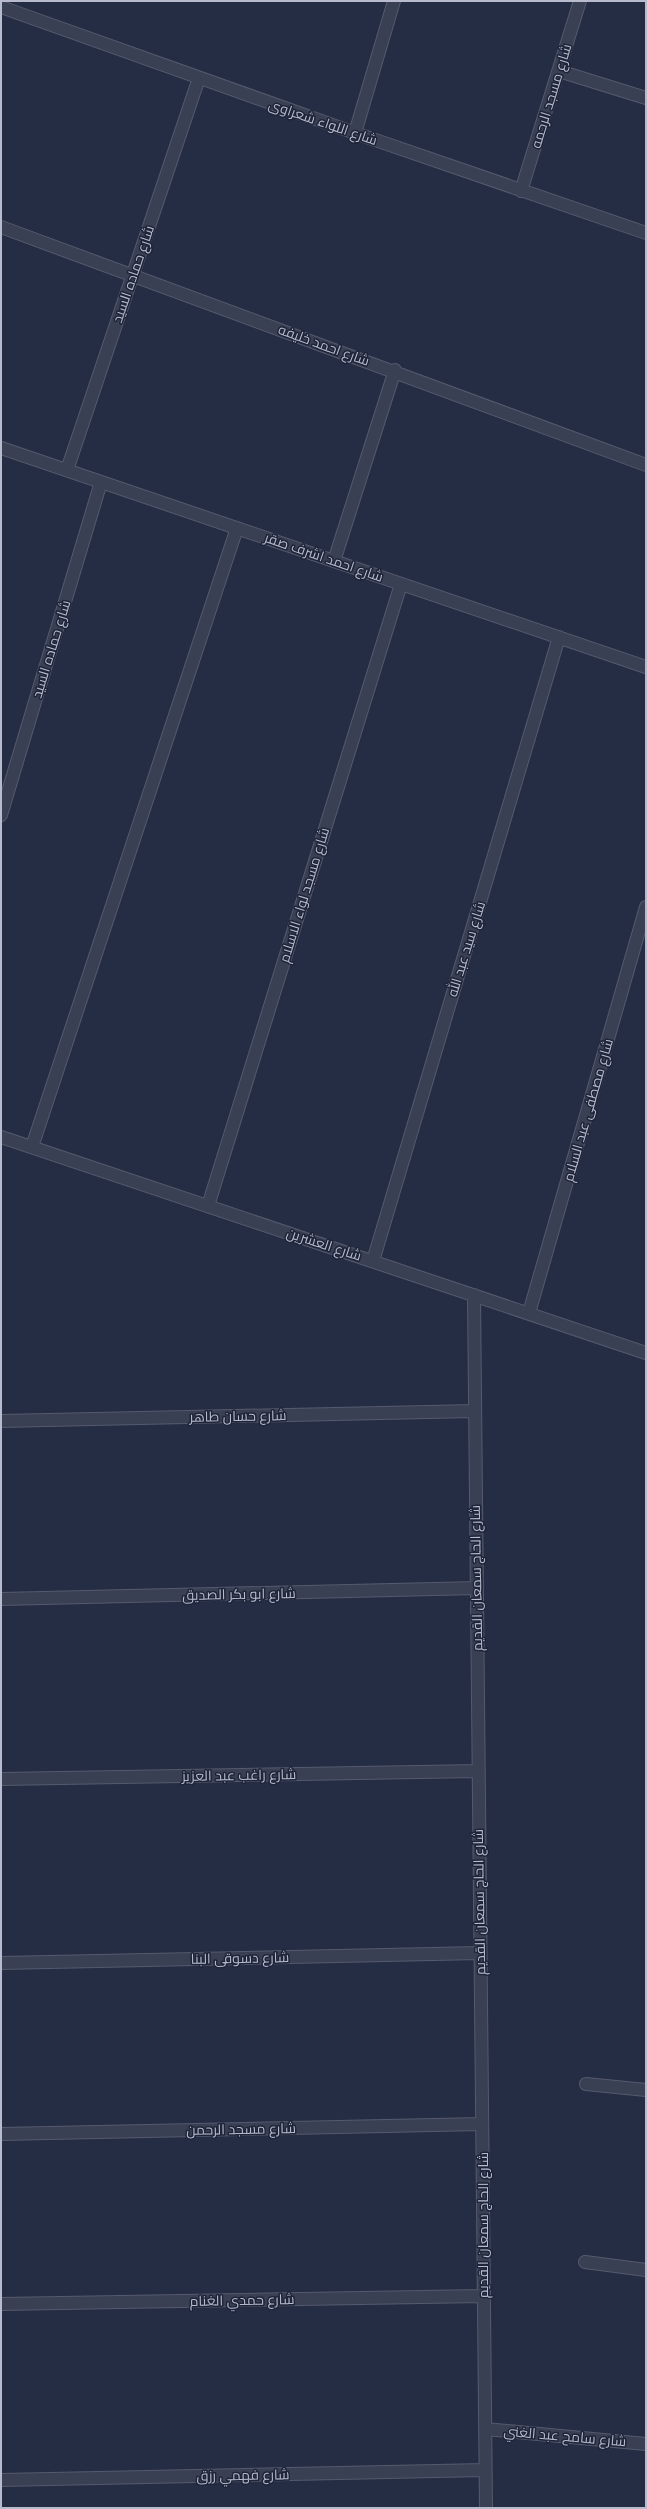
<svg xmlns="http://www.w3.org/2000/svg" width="647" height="2509" viewBox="0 0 647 2509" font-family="Roboto,Cairo,sans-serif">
<rect width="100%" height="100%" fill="#252d44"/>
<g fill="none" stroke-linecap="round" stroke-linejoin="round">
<defs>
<path id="minor" d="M1,7L355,133L646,233
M559,71L646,98
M355,133L394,1
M521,191L580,1
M1,227L646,465
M1,448L646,667
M67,470L199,78
M334,561L395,370
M1,815L101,482
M1,1137L646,1353
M32,1147L237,528
M208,1206L401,584
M373,1261L559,637
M474,1295L486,2508
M529,1313L646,907
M1,1421L474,1411
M1,1599L477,1588
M1,1779L478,1771
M1,1963L480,1953
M586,2084L646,2090
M1,2134L482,2124
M585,2262L646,2270
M1,2304L483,2296
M485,2429L646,2444
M1,2480L485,2470"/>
</defs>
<!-- minor casing -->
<use href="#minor" stroke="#555a6e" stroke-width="14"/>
<!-- minor -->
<use href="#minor" stroke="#3a4053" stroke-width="12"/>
</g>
<g text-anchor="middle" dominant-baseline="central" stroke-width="3" stroke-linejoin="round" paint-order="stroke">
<!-- street labels -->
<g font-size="14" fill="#b7bbcd" stroke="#1e2439">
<text transform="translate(551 96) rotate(-73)">شارع مسجد الرحمه</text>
<text transform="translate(323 122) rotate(19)">شارع اللواء شعراوى</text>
<text transform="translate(133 274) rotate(-71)">شارع حماده السيد</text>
<text transform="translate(324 345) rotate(20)">شارع احمد خليفه</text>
<text transform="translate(324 557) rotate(19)">شارع احمد اشرف صقر</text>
<text transform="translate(51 649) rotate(-73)">شارع حماده السيد</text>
<text transform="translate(304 895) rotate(-73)">شارع مسجد لواء الاسلام</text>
<text transform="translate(466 949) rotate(-73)">شارع سيد عبد الله</text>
<text transform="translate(588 1110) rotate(-74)">شارع مصطفى عبد السلام</text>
<text transform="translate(324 1244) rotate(18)">شارع العشرين</text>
<text transform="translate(238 1416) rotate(-1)">شارع حسان طاهر</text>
<text transform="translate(476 1578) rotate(-91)">شارع الحاج سمعان القديم</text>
<text transform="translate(239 1594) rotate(-1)">شارع ابو بكر الصديق</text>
<text transform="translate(239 1775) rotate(-1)">شارع راغب عبد العزيز</text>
<text transform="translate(479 1902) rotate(-91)">شارع الحاج سمعان القديم</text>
<text transform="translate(240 1958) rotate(-1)">شارع دسوقى البنا</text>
<text transform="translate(241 2129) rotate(-1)">شارع مسجد الرحمن</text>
<text transform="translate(483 2225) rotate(-90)">شارع الحاج سمعان القديم</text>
<text transform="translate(242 2300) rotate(-1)">شارع حمدي الغنام</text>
<text transform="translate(565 2436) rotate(5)">شارع سامح عبد الغني</text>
<text transform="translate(243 2475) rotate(-1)">شارع فهمي رزق</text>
</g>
</g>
<!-- border -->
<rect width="647" height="2509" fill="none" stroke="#b7bbcd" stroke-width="4"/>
</svg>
